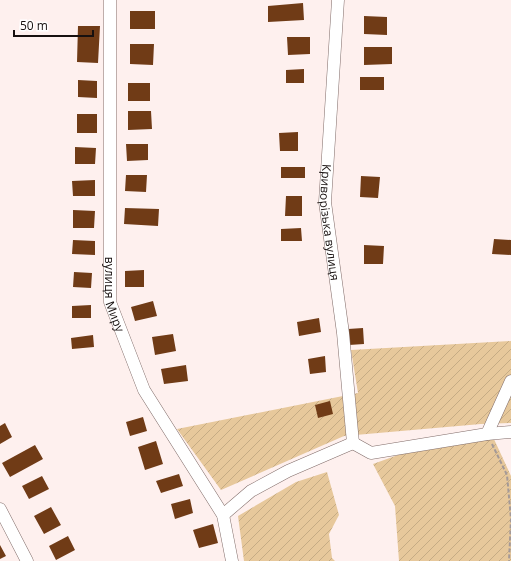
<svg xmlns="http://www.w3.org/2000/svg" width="511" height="561" viewBox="0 0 511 561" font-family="'Open Sans',sans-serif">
<defs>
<pattern id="garden-furrows" width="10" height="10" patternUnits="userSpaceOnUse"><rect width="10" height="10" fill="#e7c89b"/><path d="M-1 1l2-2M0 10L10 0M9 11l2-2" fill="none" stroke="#c5ab84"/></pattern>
</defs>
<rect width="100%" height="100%" fill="#fef0ee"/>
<!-- garden -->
<path fill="url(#garden-furrows)" d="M511,341V423L481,424L344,436L221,490L177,429L358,393L351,350Z
M493,437L511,476V561H399L395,506L373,464L409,451Z
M327,472L339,515L329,534L332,558L335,561H244L238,516L296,482Z"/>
<!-- building -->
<path fill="#703b16" d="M303,3L304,20L268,22V6Z
M130,11H155V29H130Z
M364,16L387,17V35L364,34Z
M78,26H100L98,63L77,62Z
M287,37H310V54L288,55Z
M130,44H154L153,65L130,64Z
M364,47H392V64L364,65Z
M304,69V83H286V70Z
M360,77H384V90H360Z
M78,80L97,81V98L78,97Z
M128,83H150V101H128Z
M128,111H151L152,129L128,130Z
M77,114H97V133H77Z
M298,132V151H280L279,133Z
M126,144H148V160L127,161Z
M75,147L96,148L95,164H75Z
M281,167H305V178H281Z
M126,175H147L146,192L125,191Z
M361,176L380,177L378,198L360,197Z
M95,180V196H73L72,181Z
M286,196H302V216H285Z
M125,208L159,209L158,226L124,224Z
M73,210L95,211L94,228H73Z
M301,228L302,241H281V229Z
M494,239L511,240V255L492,254Z
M73,240L95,241V255L72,254Z
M364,245L384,246L383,264H364Z
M144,270V287H125V271Z
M74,272L92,273L91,288L73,287Z
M153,301L157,316L135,321L131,307Z
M91,305V318H72V306Z
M319,318L321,332L299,336L297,322Z
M363,328L364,344L349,345L348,329Z
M173,334L176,351L155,355L152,337Z
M93,335L94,347L72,349L71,338Z
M325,356L326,372L310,374L308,359Z
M186,365L188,381L164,384L161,369Z
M330,401L333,414L318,418L315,405Z
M143,417L147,431L130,436L126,422Z
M5,423L12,437L0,444V426Z
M156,441L163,464L145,470L138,447Z
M35,445L43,459L10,477L2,463Z
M179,474L183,486L161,493L156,481Z
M42,476L49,489L29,499L22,486Z
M190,499L193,513L175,519L171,504Z
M51,507L61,525L44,534L34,516Z
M213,524L218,543L199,548L193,530Z
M68,536L75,550L56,560L49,546Z
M0,545L6,556L0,559Z"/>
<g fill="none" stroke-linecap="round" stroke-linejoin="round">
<defs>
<g id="street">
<path id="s1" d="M110,0V302L144,390L223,515L232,561"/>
<path id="s2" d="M338,0L325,202L343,333L353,443"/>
<path d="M487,434L511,381"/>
<path d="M353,443L371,453L487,434L511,432"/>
<path d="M0,509L27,561"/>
<path d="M223,515L251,491L288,471L353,443"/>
</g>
</defs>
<!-- street casing -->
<use href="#street" stroke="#806c69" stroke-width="13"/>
<!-- path -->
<path stroke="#a49997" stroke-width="2" stroke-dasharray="4 2" stroke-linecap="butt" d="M492,444L507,475L511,519L509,561"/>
<!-- street -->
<use href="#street" stroke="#fff" stroke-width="12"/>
</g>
<g text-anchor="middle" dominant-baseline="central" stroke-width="4" stroke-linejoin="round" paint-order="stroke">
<!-- street labels -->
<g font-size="12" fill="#17100f" stroke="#fff">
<text stroke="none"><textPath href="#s2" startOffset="223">Криворізька вулиця</textPath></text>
<text stroke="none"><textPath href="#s1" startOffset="295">вулиця Миру</textPath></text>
</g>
</g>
<!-- scale -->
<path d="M14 30v6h79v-6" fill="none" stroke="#17100f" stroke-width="2"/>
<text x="20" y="30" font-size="12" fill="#17100f" stroke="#ffffff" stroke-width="3" paint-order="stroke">50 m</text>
</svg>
